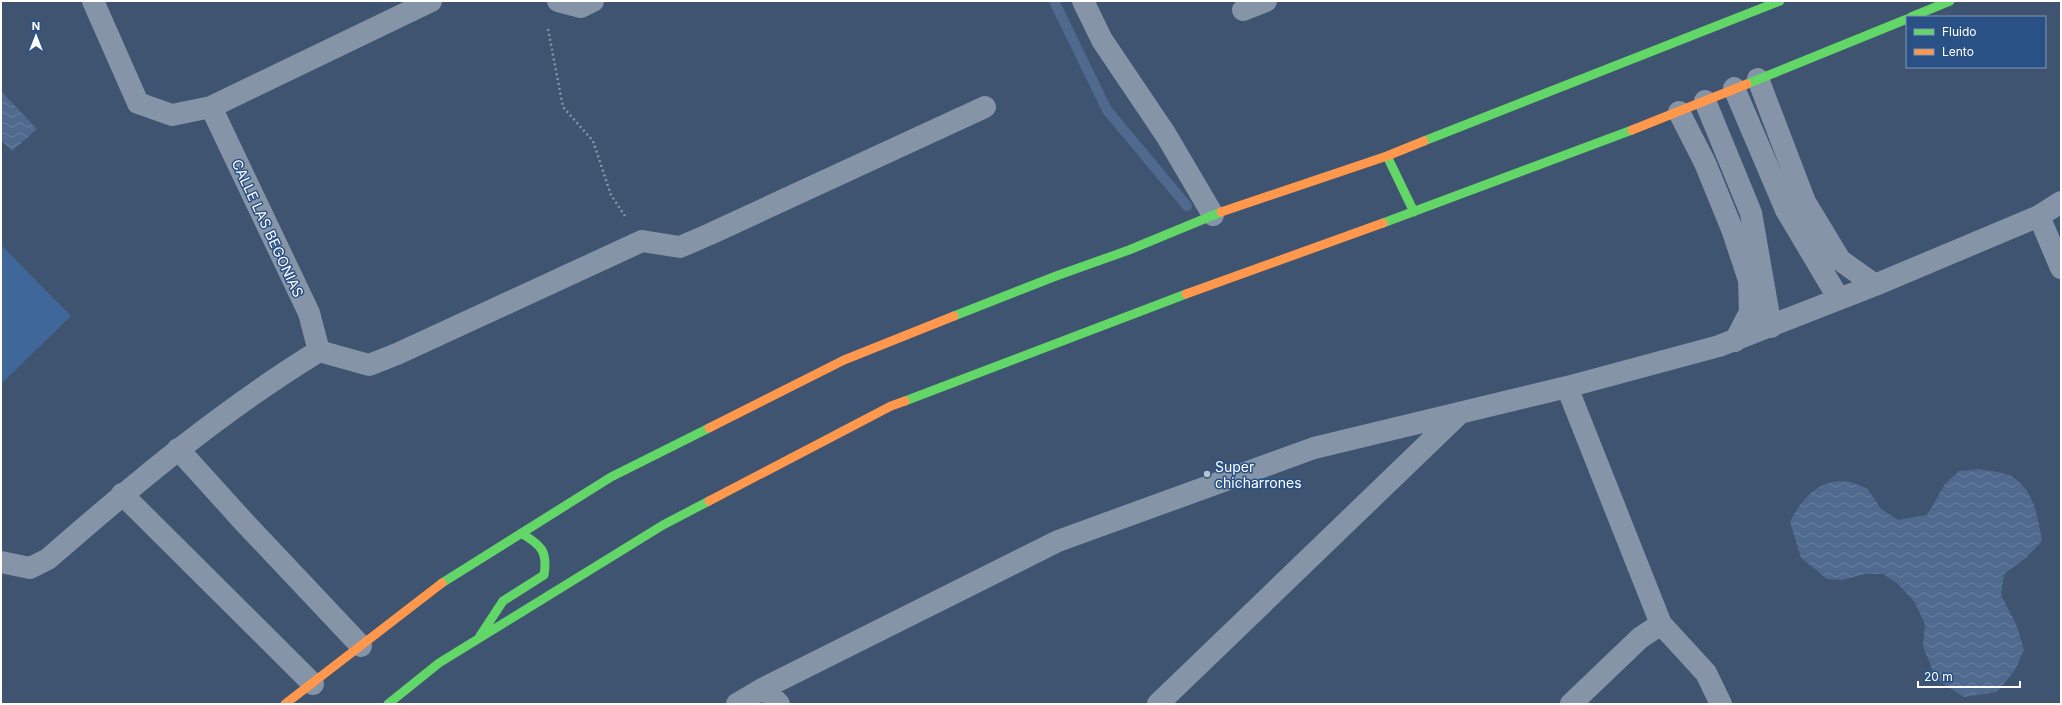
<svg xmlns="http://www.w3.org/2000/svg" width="2062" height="705" viewBox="0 0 2062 705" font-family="Inter,sans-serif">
<defs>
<pattern id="water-waves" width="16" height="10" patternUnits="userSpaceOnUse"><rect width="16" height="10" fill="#4f6a8e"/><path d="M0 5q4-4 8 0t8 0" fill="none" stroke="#69809f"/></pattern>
</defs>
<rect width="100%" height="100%" fill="#3f5470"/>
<!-- pitch -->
<path fill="#3f679a" d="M1,245L71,316L1,384Z"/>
<!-- water -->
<path fill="url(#water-waves)" d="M1,91L37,129L12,151L1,140Z
M1980,469C1989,471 2002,472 2011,476C2034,489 2038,518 2042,541L2027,557L2004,574L2001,595L2017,626L2024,650L2015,670L1997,692L1964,697L1936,679L1923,646L1925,624L1915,603L1899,585L1883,574H1865L1842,580L1827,579L1801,558L1790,522C1801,500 1817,481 1843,481C1851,481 1860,486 1867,488L1881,509L1898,520L1927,515L1945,484L1959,471Z"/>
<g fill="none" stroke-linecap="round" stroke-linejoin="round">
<!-- stream -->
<path stroke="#4f6a8e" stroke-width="10" d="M1054,1L1107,110L1187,206"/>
<!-- path -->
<path stroke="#8594a6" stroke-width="2.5" stroke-dasharray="2 3" stroke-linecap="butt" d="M548,29L563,107L593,141L611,195L625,216"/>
<!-- street -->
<path stroke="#8594a6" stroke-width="22" d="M93,1L138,103L172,115L211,107L431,1
M558,1L581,7L593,1
M1083,1L1102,40L1166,135L1213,215
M1243,10L1266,1
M1758,79L1805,202L1840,260L1875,285
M1734,88L1786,210L1839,299
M1705,101L1751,213L1771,327
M211,107L309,313L319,351
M1679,112L1705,163L1732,229L1749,280L1750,312L1735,341
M2039,216L2061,268
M1567,387L1661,624L1706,673L1721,704
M178,449L244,522L361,646
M122,494L313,684
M1,562L30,568L48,559C134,484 221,411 319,351L369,365L397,354L642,241L680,247L710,234L985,107
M764,688L779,704
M737,704L764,688L1058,541L1314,448L1567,387L1719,346L1875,285L2039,216L2061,202
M1158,704L1460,413
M1571,704L1640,638L1661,624"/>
<!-- fast -->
<path stroke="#63d668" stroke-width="9" d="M1911,17L1950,1
M1747,84L1907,19
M1424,141L1780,1
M1387,156L1414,212
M1383,223L1632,130
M954,316L1056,276L1129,250L1221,212
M905,401L1186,294
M442,583L611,477L709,428
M480,636L503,601L544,575C548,551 541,545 521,533
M388,704L439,663L663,525L709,501"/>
<!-- slow -->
<path stroke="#ff974d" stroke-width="9" d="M1632,130L1747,84
M1221,212L1387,156L1424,141
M1186,294L1383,223
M709,428L844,360L954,316
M709,501L891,406L905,401
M285,704L442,583"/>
</g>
<!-- markers -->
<circle fill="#bcc3cd" stroke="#2a5185" stroke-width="1.5" cx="1207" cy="474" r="4"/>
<g text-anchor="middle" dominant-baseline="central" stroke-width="3" stroke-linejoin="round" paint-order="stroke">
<!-- street labels -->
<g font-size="14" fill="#fff" stroke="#2a5185">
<text transform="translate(268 228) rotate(65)">CALLE LAS BEGONIAS</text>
</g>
<!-- poi labels -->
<g font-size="14" fill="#fff" stroke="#2a5185" text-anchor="start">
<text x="1215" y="466">Super<tspan x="1215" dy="16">chicharrones</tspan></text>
</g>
</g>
<!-- border -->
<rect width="2062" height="705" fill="none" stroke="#ffffff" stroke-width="4"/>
<!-- legend -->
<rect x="1906" y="16" width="140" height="52" fill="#2a5185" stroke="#7f97b6"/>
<rect x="1914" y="29" width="20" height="6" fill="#63d668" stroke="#7f97b6"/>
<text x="1942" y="36" font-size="12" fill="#ffffff">Fluido</text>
<rect x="1914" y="49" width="20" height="6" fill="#ff974d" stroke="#7f97b6"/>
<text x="1942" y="56" font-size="12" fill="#ffffff">Lento</text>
<!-- north arrow -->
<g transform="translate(36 36)" stroke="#2a5185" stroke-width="3" paint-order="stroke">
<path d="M0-3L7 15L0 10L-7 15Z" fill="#ffffff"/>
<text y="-6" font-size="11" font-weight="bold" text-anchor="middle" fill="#ffffff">N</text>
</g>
<!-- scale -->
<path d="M1918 681v6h102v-6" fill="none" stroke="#ffffff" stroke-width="2"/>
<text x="1924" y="681" font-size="12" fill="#ffffff" stroke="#2a5185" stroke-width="3" paint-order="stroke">20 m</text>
</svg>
